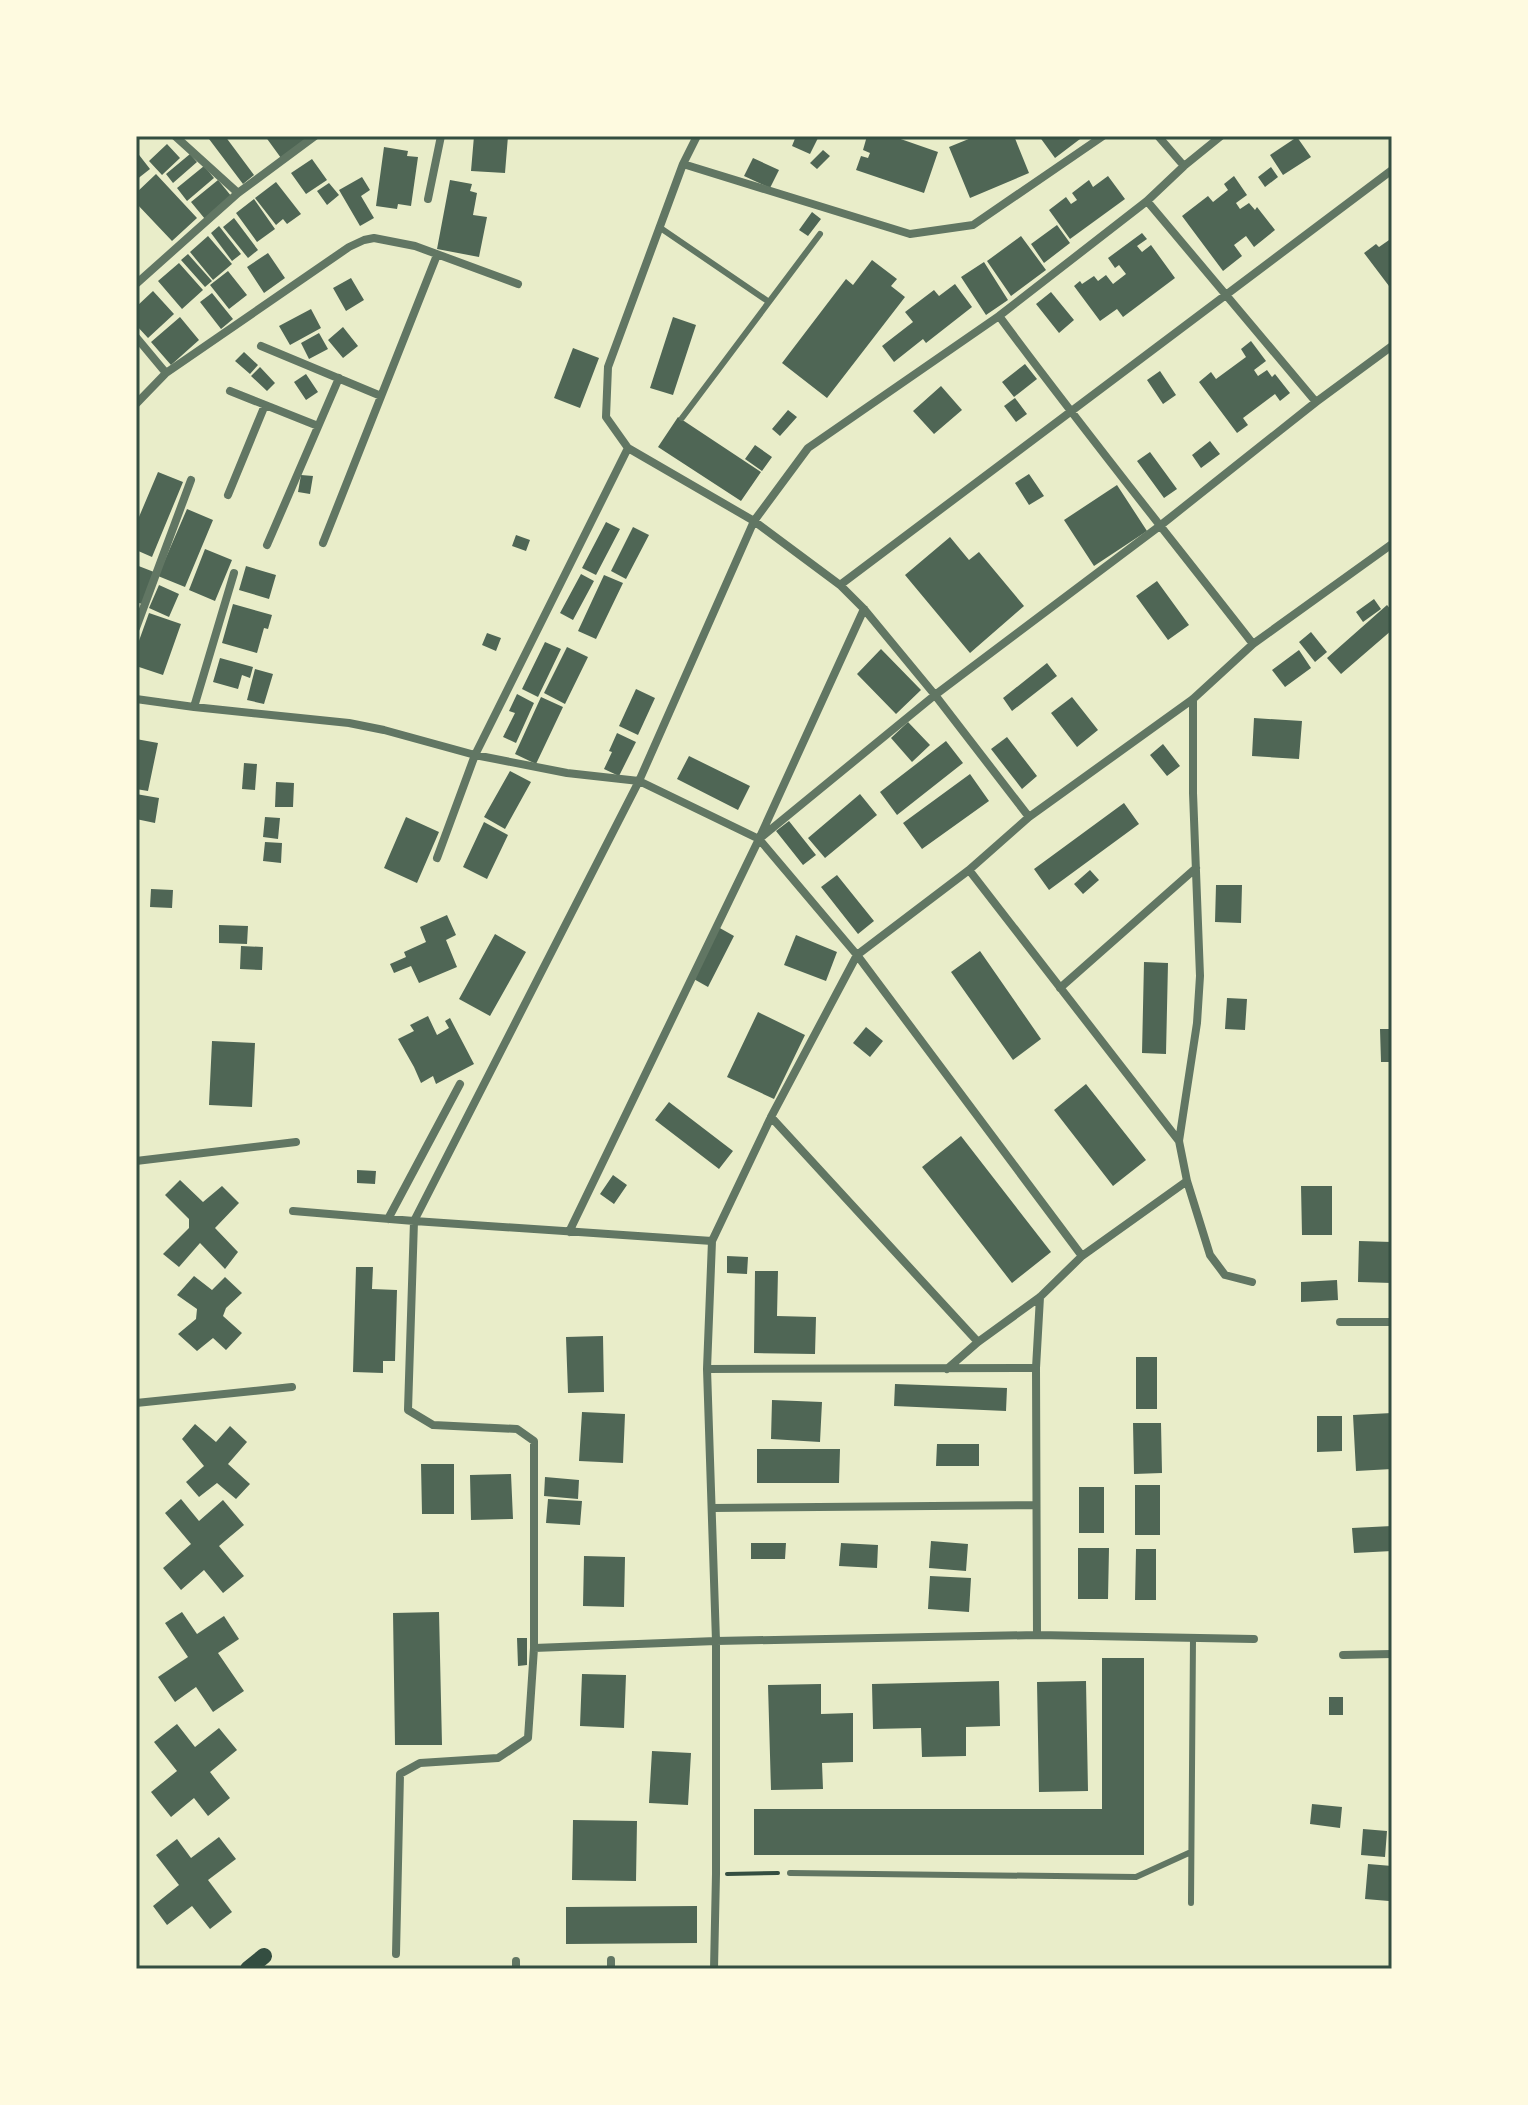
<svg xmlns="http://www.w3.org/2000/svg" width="1528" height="2105" viewBox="0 0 1528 2105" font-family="'Roboto Condensed',sans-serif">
<rect width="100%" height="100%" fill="#e9edc9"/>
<!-- building -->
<path fill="#4f6655" d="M213,136H225L254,175L243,184L209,139Z
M265,136H311L281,158Z
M474,136H508L505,173L471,171Z
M796,136H819L810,154L792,146Z
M867,136H892L938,152L924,193L856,170L861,156L868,158L870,153L863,150Z
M976,136H1014L1029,173L970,198L949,147Z
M1039,136H1084L1055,158Z
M1297,137L1311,157L1283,175L1270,155Z
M167,144L180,158L162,175L149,161Z
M384,147L408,151L407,156L418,157L411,206L398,204L397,209L376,206Z
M823,150L830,156L817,169L810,163Z
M136,151L150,169L136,180Z
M190,154L197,162L173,183L166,174Z
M753,158L779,170L770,188L744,176Z
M312,159L327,180L306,194L291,173Z
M204,166L214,178L187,201L177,188Z
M1271,167L1278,177L1265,187L1258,177Z
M156,174L197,218L172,241L136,203V193Z
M1108,176L1125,199L1070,239L1049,210L1066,197L1071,204L1077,200L1072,193L1089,180L1093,187Z
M1234,176L1247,195L1236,203L1240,209L1249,203L1255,210L1257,207L1275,230L1254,247L1246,236L1234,245L1242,256L1223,271L1182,216L1208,196L1213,202L1228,190L1224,184Z
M362,177L370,190L361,196L374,218L360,226L339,190Z
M218,180L232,197L205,219L191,202Z
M450,180L472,184L470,191L477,193L473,215L487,217L479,257L437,249Z
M276,182L301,214L287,224L283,219L276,225L255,198Z
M329,183L339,195L327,205L317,191Z
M254,199L275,229L257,242L236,213Z
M812,212L821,219L808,236L799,230Z
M234,218L258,250L248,258L223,227Z
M1057,225L1070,243L1044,263L1031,244Z
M219,226L241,254L232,261L211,233Z
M1142,233L1147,239L1137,246L1142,252L1151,245L1175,278L1123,317L1117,309L1100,321L1074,286L1080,281L1082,284L1094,276L1098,281L1106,275L1113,284L1126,274L1119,265L1115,268L1108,258Z
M208,236L232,264L213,280L190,252Z
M1021,236L1046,270L1011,296L987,261Z
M1392,238V290L1364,253L1376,244L1379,247Z
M268,253L285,278L264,293L247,267Z
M188,254L212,281L205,287L181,260Z
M872,260L897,279L891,286L905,297L827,398L782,363L846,279L853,285Z
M984,262L1008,300L986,315L961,277Z
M179,263L203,290L182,309L158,281Z
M228,271L247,295L229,309L210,285Z
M351,278L364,300L346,311L333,288Z
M955,284L972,307L926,343L923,339L894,362L882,346L913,322L905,312L934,290L939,296Z
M153,291L174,314L148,338L136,325V307Z
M1051,292L1074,320L1059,333L1036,304Z
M212,293L233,319L221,329L200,302Z
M311,309L321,328L290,345L279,326Z
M180,317L199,340L171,365L151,342Z
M673,317L696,325L673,395L650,388Z
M343,327L358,346L343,358L328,340Z
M319,333L328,349L309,359L301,343Z
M1251,341L1266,361L1254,370L1258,376L1267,370L1272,377L1275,374L1290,393L1280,401L1275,394L1243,418L1248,425L1237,433L1199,382L1211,372L1216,379L1246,357L1241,349Z
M573,348L599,358L580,408L554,398Z
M244,352L258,365L250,374L235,361Z
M1025,364L1037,379L1014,397L1002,382Z
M260,367L275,383L267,391L251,376Z
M1160,371L1176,395L1163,404L1147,380Z
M306,374L318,392L306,400L294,382Z
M941,386L962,410L934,434L913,411Z
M1015,398L1027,414L1016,422L1004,406Z
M788,410L797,417L780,436L772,429Z
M678,417L761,472L741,501L658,447Z
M1210,441L1220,454L1201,468L1192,455Z
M755,445L772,457L762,471L745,459Z
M1150,452L1177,489L1164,498L1137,461Z
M158,472L183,482L152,557L136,550V524Z
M1029,474L1044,496L1029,505L1015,483Z
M301,475L313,476L310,494L298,492Z
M1117,485L1147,531L1094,566L1064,520Z
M187,509L213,520L185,587L158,576Z
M606,522L620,529L596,575L582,568Z
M633,527L649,535L626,579L611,571Z
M516,535L530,540L526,551L512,546Z
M950,537L969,560L979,552L1024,606L970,653L905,575Z
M205,549L232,560L215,601L189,590Z
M136,565L154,572L142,604L136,602Z
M246,566L276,575L269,599L239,590Z
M581,574L594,581L573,620L560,613Z
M604,575L623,583L596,639L578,631Z
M1157,581L1189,625L1168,640L1136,596Z
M159,585L179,594L169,617L149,608Z
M1374,599L1381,609L1363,622L1356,612Z
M233,604L272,615L268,629L264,628L257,653L222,643Z
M1387,605L1392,611V630L1341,674L1327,658Z
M149,613L181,624L163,675L136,666V649Z
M1311,632L1327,652L1315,662L1299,642Z
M487,633L501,638L496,651L482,645Z
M545,642L561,649L538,697L522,689Z
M567,647L588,657L565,704L544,693Z
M881,649L921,690L896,714L857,674Z
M1299,650L1311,668L1285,687L1272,670Z
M220,658L253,667L250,678L242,675L238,689L213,682Z
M1047,663L1057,676L1012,711L1003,698Z
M255,669L273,674L264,704L247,700Z
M636,689L655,698L638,735L619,726Z
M517,694L534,703L516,743L503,737L515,713L509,711Z
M541,697L563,707L536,764L515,754Z
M1072,697L1098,730L1077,747L1051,713Z
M1254,718L1302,721L1299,759L1252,756Z
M908,722L930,745L912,762L891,738Z
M617,733L636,742L619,776L604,769L612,752L609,751Z
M1007,737L1037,776L1022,789L991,749Z
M136,739L158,743L148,791L136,789Z
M946,741L963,763L897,815L880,792Z
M1163,744L1180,766L1167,776L1150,755Z
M689,756L750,786L738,810L677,779Z
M244,763L257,764L255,790L242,789Z
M510,771L531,782L505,829L484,817Z
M970,774L989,801L922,849L903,823Z
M276,782L294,783L293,807H275Z
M136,794L159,798L155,823L136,819Z
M860,794L877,815L825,858L808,838Z
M1124,803L1139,824L1049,890L1034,869Z
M265,817L280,818L278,839L263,837Z
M406,817L439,832L417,883L384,868Z
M789,821L816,855L803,865L776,831Z
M484,822L508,835L487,879L463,867Z
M265,842L282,843L281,863L263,861Z
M1090,870L1099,880L1083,894L1074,884Z
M837,875L874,921L858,934L821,887Z
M1216,885H1242L1241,923L1215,922Z
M151,889L173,890L172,908L150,907Z
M447,915L456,935L446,940L457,967L419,983L411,966L394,973L390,964L406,957L404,952L426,942L420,927Z
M219,925L248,926L247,944L219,943Z
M718,927L734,936L708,987L692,978Z
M495,934L526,952L490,1016L459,999Z
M796,935L837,952L826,981L784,965Z
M241,946L263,947L262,970L240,969Z
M980,951L1041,1039L1013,1060L951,972Z
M1144,962L1168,963L1166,1054L1142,1053Z
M1227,998L1247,999L1245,1030L1225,1029Z
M758,1012L805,1035L774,1099L727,1077Z
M428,1016L437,1035L449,1028L445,1021L450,1018L474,1064L436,1084L433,1076L421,1083L414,1067L398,1039L414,1031L410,1025Z
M866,1027L883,1041L870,1057L853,1043Z
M1380,1029H1392V1062H1381Z
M212,1041L255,1043L252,1107L209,1105Z
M1086,1084L1146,1160L1113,1186L1054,1110Z
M669,1102L733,1151L719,1169L655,1120Z
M961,1136L1051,1252L1012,1283L922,1167Z
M357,1170L376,1171L375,1184L357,1183Z
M613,1175L627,1185L614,1204L600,1194Z
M180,1180L203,1202L222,1186L239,1203L215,1228L238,1252L225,1269L200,1243L179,1267L163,1254L189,1228V1219L165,1195Z
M1301,1186H1332V1235H1302Z
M1359,1241L1392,1242V1283L1358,1282Z
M727,1256L748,1257L747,1274L727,1273Z
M356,1267H373L372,1289L397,1290L395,1361H383V1373L353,1372Z
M755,1271H778L777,1316L816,1317L815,1354L754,1353Z
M194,1276L212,1290L225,1277L242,1293L226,1308L223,1316L242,1333L226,1350L213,1338L197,1351L178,1334L196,1319L197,1309L177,1295Z
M1337,1280L1338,1300L1301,1302V1282Z
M603,1336L604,1392L568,1393L566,1337Z
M1136,1357H1157V1409H1136Z
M895,1384L1007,1388L1006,1411L894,1406Z
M772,1400L822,1402L820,1442L771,1439Z
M582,1412L625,1414L623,1463L579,1461Z
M1392,1413V1469L1356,1471L1353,1415Z
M1317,1416H1342V1451L1317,1452Z
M1133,1423H1161L1162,1473L1134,1474Z
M195,1424L216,1442L230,1426L247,1442L228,1464L250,1484L236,1499L217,1483L199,1497L186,1482L204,1466L182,1439Z
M937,1444H979V1466H936Z
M757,1449H840L839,1483H757Z
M421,1464H454V1514H422Z
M511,1474L513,1519L471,1520L470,1475Z
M545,1477L579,1480L578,1499L544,1496Z
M1135,1485H1160V1535H1135Z
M1079,1487H1104V1533H1079Z
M181,1499L199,1521L223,1500L244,1525L219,1546L244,1576L223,1593L204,1570L181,1590L163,1568L191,1544L165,1513Z
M548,1499L582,1501L580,1525L546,1523Z
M1392,1526V1551L1354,1553L1352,1528Z
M931,1541L968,1544L966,1571L929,1568Z
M751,1543H786L785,1559H751Z
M841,1543L878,1545L877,1568L839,1566Z
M1078,1548H1109L1108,1599H1078Z
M1136,1549H1156V1600H1135Z
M584,1556L625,1557L624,1607L583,1606Z
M930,1576L971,1578L969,1612L928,1609Z
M182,1612L197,1634L224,1616L239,1639L218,1653L244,1691L213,1712L196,1687L175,1702L158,1677L188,1657L165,1623Z
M439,1612L442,1745H395L393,1613Z
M517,1638H527V1665L518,1666Z
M1102,1658H1144V1855H754V1809H1102Z
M582,1674L626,1675L624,1728L580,1726Z
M999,1681L1000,1726L966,1727V1756L922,1757L921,1728L873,1729L872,1684Z
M1086,1681L1088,1791L1039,1792L1037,1682Z
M821,1684V1714L853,1713V1762L822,1763L823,1789L771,1790L768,1685Z
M1329,1697H1343V1715H1329Z
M177,1724L195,1747L219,1728L237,1750L210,1772L230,1798L208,1816L194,1798L171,1817L151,1792L177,1771L154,1742Z
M652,1751L691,1753L688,1805L649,1803Z
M1312,1804L1342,1807L1340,1828L1310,1824Z
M573,1820L637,1821L636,1881L572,1880Z
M1363,1829L1387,1831L1385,1857L1361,1855Z
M219,1837L236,1859L208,1880L232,1912L210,1929L192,1906L167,1925L153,1906L179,1885L156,1855L177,1839L191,1858Z
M1368,1864L1392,1866L1389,1901L1365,1899Z
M697,1906V1943L566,1944V1907Z"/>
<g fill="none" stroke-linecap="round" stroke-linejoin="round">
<!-- path -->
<path stroke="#344e41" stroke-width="4" d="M727,1874L778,1873"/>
<!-- service -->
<path stroke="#617663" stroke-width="6" d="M659,227L769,302
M682,418L820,234
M790,1873L1136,1877L1191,1852
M1191,1903L1193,1638"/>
<!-- minor -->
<path stroke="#617663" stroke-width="8" d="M697,136L683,164L608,367L606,417L628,448L754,521L840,585L864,609L935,695L1029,817
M1158,136L1184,166
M683,164L910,234L973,225L1103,136
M238,193L315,136
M428,199L441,136
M1147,201L1316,402
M136,284L238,193L175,136
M999,316C1081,427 1168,535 1253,644
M136,337L166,373L136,404
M261,346L381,396
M166,373L349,247L364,240L374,238L415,246L518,284
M230,391L318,426
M228,495L265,405
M323,543L437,255
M267,545L339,378
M840,585L1392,170
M136,628L191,480
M136,699L194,707L349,723L384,730L475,755L567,773L639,781L759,839L857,955L1082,1256
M1193,699V793L1200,976L1197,1023L1179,1141L1187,1181L1210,1255L1225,1275L1252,1282
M194,707L234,573
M759,839L935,695L1161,525L1316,402L1392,346
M437,858L475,755L628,448
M969,870L1179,1141
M1060,988L1196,868
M771,1117L978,1342
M136,1161L296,1142
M293,1211L414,1221L712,1241
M388,1219L460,1084
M569,1232L759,839L864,609
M1340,1322H1392
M707,1369L1036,1368
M947,1369L978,1342L1040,1297L1082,1256L1187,1181
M136,1403L292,1387
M713,1508L1036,1505
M1037,1635L1036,1368L1040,1297
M534,1648L716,1641L1037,1635L1254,1639
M1343,1655L1392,1654
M396,1954L400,1774L420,1763L498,1758L528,1738L534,1648V1441L517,1429L433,1425L408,1410L414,1221L639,781L754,521L808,448L999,316L1147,201L1184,166L1221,136
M611,1960V1969
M516,1969V1961
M714,1969L716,1874V1641L707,1369L712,1241L771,1117L857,955L969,870L1029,817L1193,699L1253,644L1392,544"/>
<!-- secondary -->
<path stroke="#344e41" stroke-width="16" d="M248,1969L264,1956"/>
</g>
<!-- border -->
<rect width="1528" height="2105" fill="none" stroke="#fefae0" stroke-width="276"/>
<rect x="138" y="138" width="1252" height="1829" fill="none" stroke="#344e41" stroke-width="3"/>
</svg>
